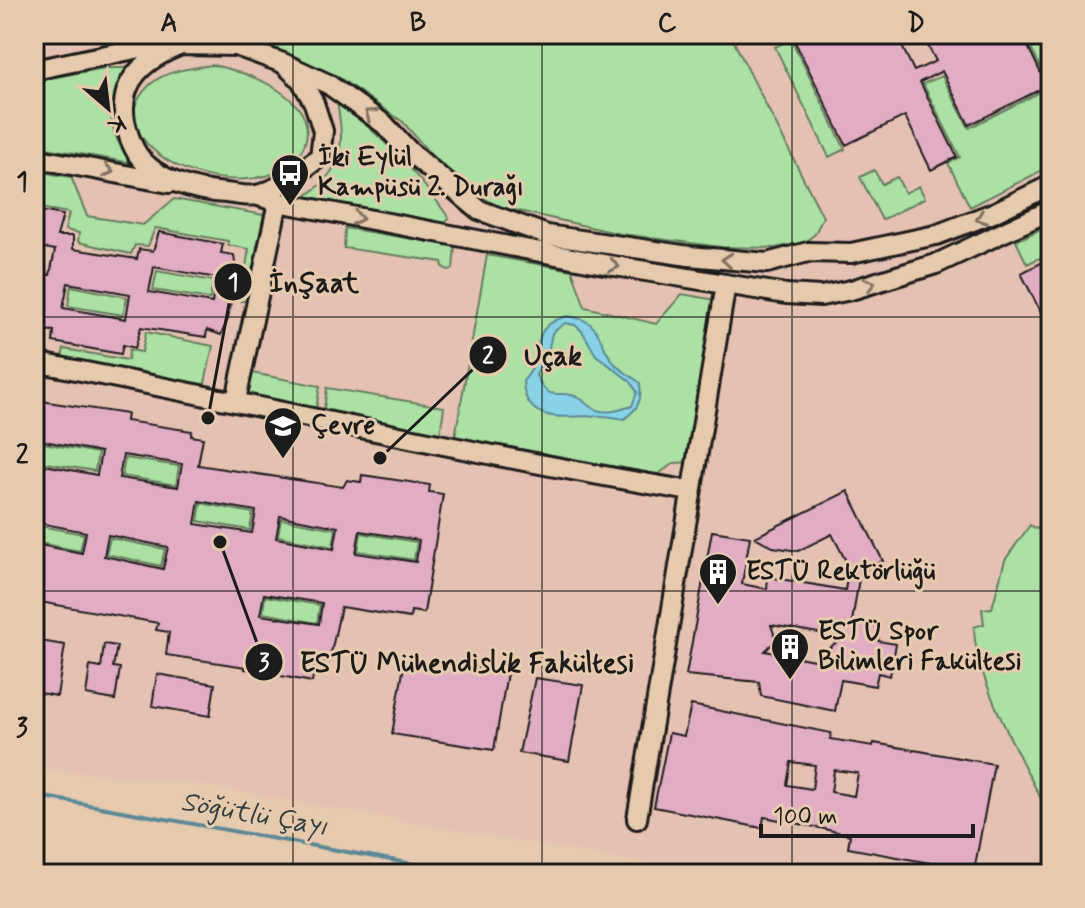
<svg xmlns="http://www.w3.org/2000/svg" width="1085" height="908" viewBox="0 0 1085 908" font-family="Mynerve,sans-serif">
<rect width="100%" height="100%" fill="#e6caad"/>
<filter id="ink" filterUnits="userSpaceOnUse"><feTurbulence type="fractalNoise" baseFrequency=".0125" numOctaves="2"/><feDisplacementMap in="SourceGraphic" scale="16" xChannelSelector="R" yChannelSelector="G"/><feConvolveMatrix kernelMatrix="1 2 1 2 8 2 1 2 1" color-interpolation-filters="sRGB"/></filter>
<g filter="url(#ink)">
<!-- built -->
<path fill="#e5c1b4" d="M34,34H1051V874H707L184,782L34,768Z"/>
<!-- green -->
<path fill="#ace1a4" stroke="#647e60" stroke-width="2" d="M260,34H730L823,217L815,234L805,242L775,248L721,247L621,234L497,206L467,187L438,163L403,122L335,75L279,51L261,39Z
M1029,34H1044L1046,38L1051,36V166L970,207L948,163L960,157L923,84L942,76L969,128L1050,87L1025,36Z
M791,39L845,149L829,157L775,47Z
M212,65C246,71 319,97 305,143C302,153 290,167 281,171C237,190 169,176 141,136C137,129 135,120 132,113C147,72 174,71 212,65Z
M105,68H131C103,102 106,130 132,163L34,146V81Z
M337,102C382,135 417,172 449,218L443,225L303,198C344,171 345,147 337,102Z
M874,170L882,184L897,177L905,193L919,186L925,198L882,220L860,177Z
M34,171L71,177L87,216L143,225L174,199L264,215L246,301H240L249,249L228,245V241L155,228L148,246L135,245L131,254L78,242L79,233L65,230L69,213L34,207Z
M1051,224V253L1027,264L1016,241Z
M345,228L455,246L453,269L448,270L443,267L442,262L344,248Z
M487,255L572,270L585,307L656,324L682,294L716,300L692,462L674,463L657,475L455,437Z
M157,271L213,281L210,299L153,290Z
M71,286L127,297L123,315L68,306Z
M146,332L213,346L203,392L59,369L64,349L128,360L129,350L142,352Z
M252,373L320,386L315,415L247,402Z
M327,388L444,407L440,435L323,416Z
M44,443L98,453L95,471L40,462Z
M125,458L179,466L176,485L122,476Z
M201,503L253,513L250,530L198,521Z
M281,519L336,529L333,547L278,536Z
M1051,520V818C1027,770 974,679 974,627L984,624L982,609L992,608L1005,560L1030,525L1037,529Z
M34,525L84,534L80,551L34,542Z
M361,533L417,542L414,560L358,551Z
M110,538L165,549L161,566L106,554Z
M265,596L320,605L317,623L263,613Z"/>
<!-- water -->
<path fill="#87d2e7" stroke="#5c8996" stroke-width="2" fill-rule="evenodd" d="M567,316C603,320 596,340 614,363C620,370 632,376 640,383C642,401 639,408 624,419C613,417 602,415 591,416C561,417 524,423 523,381C548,355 524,328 567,316ZM565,323L575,325L582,331L596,355L631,382L637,392L632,406C617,411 601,416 588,405C582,401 584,400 578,397C557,388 550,405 536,375L549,348L552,333Z"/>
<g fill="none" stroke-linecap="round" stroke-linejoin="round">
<!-- stream -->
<path stroke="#5c8996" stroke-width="4" d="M34,795L468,874"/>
</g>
<!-- building -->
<path fill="#e2acc4" stroke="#1c1c1c" stroke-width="2" fill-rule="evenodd" d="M791,34H896L914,71L936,61L928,46L953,34H1022L1047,86L969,125L942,71L920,82L957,157L931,170L905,116L846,145Z
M34,210L63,215L57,236H73V249L137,259L139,249L153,251L159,232L223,244L221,253L234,255L236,272L228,319L221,335L207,330L206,337L141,327L135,348L123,345L121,354L53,342L54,331L39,330L44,307L34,306V272L50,275L55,250L34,246ZM154,267L217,278L212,303L149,292ZM68,283L130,294L126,319L63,308Z
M1051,258V333L1021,273Z
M41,401L127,414L126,421L192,431L191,436L203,438L198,465L343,487L347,480L361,482L362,475L430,485L429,492L443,494L424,613L411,611L410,618L341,607L329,662L316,659L312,682L245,669L246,667L166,655L169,632L156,630L158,623L34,601V544L82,553L86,532L34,522V463L97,475L101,452L34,439V407L40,408ZM123,455L182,464L178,487L119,478ZM199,501L256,511L252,533L195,524ZM280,516L338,527L334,549L276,538ZM360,531L419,540L416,562L356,553ZM108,535L168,547L163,569L104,556ZM264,594L322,603L319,624L260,615Z
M848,491L883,561L860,572L852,622L880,627L878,641L896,644L890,676L878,673L875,686L841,680L835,711L761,696L759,682L686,675L712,531L750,537L742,584L767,589L768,577L845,590L849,567L832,534L798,551L773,547L755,537ZM771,625L843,637L828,649L836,664L765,651L776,640Z
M34,640L65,645L57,696L34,692Z
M104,644L117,646L113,667L120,668L115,700L86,695L90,666L101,668Z
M405,660L448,665V661L507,673L494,750L392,734Z
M157,674L215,684L210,716L152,706Z
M535,678L583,685L569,761L519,753Z
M691,705L831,733L830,739L873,746L874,743L994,764L974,871L848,848L850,835L820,828L764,817L762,828L654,807L669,733L684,736ZM791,762L815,765L812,789L787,785ZM834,770L858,773L854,796L831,792Z"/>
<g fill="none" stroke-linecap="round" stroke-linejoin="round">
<defs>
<path id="minor" d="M181,45L236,46L283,63L301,80L314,103L323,131L320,157C300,171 281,189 257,195C248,197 236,194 226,193C196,191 157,181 138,155C132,146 127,131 125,121C118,80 145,59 181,45Z
M283,63L328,84L384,124L410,152L479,210L547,235L689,256L767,263L808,252L851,253L936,235L993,213L1051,185
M34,70L140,48H174L167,34
M34,158L169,183
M255,195L278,202L609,265L786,294L821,296L851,290L936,264L1051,210
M34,362C253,403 471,455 691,491
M236,400L278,202
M637,819L726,284"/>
</defs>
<!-- minor casing -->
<use href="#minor" stroke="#1c1c1c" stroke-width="24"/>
<!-- minor -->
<use href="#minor" stroke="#e6caad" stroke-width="18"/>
</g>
<!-- one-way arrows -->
<defs><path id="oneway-chevron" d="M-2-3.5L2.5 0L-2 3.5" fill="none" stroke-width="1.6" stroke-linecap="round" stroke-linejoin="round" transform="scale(2)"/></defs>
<g stroke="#817364">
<use href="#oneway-chevron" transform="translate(370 114) rotate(-145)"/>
<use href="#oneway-chevron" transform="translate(108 171) rotate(11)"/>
<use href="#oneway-chevron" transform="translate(358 218) rotate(11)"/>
<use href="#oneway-chevron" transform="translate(981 218) rotate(159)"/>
<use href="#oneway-chevron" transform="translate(727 260) rotate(-175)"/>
<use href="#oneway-chevron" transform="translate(614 266) rotate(10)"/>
<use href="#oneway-chevron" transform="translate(870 284) rotate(-17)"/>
</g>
</g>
<!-- grid -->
<path fill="none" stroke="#1c1c1c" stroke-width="2" stroke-opacity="0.55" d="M293,34V874M542,34V874M792,34V874M34,317H1051M34,591H1051"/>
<!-- icons -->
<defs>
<symbol id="bus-pin" viewBox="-11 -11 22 30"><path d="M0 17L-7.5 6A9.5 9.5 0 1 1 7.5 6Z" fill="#1c1c1c" stroke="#e6caad"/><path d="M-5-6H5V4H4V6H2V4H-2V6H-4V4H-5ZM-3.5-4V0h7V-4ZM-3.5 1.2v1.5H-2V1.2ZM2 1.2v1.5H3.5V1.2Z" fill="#fff"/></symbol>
<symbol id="school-pin" viewBox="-11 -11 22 30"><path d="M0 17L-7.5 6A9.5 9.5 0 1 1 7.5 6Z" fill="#1c1c1c" stroke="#e6caad"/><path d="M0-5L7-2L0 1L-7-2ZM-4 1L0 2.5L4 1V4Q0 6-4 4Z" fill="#fff"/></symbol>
<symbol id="building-pin" viewBox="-11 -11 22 30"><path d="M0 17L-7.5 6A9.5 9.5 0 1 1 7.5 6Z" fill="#1c1c1c" stroke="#e6caad"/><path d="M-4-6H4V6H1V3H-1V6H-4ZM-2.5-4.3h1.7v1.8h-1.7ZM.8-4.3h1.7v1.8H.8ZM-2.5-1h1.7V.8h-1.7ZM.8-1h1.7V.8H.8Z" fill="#fff"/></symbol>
</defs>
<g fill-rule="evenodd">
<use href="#bus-pin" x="268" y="151" width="44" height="60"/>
<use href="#school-pin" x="261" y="404" width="44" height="60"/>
<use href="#building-pin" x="696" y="550" width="44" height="60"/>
<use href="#building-pin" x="768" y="625" width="44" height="60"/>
</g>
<g text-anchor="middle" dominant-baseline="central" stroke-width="6" stroke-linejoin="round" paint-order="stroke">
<!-- poi labels -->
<g font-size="26" font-weight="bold" fill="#1c1c1c" stroke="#e6caad" text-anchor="start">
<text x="318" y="158">İki Eylül<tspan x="318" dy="30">Kampüsü 2. Durağı</tspan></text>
<text x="311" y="426">Çevre</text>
<text x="746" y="572">ESTÜ Rektörlüğü</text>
<text x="818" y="632">ESTÜ Spor<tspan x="818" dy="30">Bilimleri Fakültesi</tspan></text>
</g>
<!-- water labels -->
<g font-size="28" font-style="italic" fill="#314045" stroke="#e6caad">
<text transform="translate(254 815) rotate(10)">Söğütlü Çayı</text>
</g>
</g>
<!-- callouts -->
<path fill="none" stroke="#1c1c1c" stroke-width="3" d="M208 418L233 282M380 458L488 355M220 542L264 662"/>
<g fill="#1c1c1c" stroke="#e6caad" stroke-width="3">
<circle cx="208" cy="418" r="8"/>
<circle cx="380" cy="458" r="8"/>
<circle cx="220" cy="542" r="8"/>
<circle cx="233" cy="282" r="20"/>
<circle cx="488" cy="355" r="20"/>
<circle cx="264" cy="662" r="20"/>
</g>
<g font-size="24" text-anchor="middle" font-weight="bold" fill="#fff">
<text x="233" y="290">1</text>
<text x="488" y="363">2</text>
<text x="264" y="670">3</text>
</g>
<g font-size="28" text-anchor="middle" font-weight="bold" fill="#1c1c1c" stroke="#e6caad" stroke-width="6" stroke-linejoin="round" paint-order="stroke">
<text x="314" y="292">İnşaat</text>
<text x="553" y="365">Uçak</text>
<text x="467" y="672">ESTÜ Mühendislik Fakültesi</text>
</g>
<!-- margin -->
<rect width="1085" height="908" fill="none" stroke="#e6caad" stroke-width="88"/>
<!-- north arrow -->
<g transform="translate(108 108) rotate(152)" stroke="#e6caad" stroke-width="6" paint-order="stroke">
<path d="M0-6L14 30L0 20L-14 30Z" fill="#1c1c1c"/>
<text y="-12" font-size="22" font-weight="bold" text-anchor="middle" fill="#1c1c1c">K</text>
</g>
<!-- scale -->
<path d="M761 824v12h212v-12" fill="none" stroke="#1c1c1c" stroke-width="4"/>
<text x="773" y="824" font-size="24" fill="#1c1c1c" stroke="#e6caad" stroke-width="6" paint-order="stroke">100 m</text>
<rect x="44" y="44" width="997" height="820" fill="none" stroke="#1c1c1c" stroke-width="3"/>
<g font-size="26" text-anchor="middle" font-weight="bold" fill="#1c1c1c">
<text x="169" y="31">A</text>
<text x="418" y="31">B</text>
<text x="667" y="31">C</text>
<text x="916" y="31">D</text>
<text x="22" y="190">1</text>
<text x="22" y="463">2</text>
<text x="22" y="736">3</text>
</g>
</svg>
